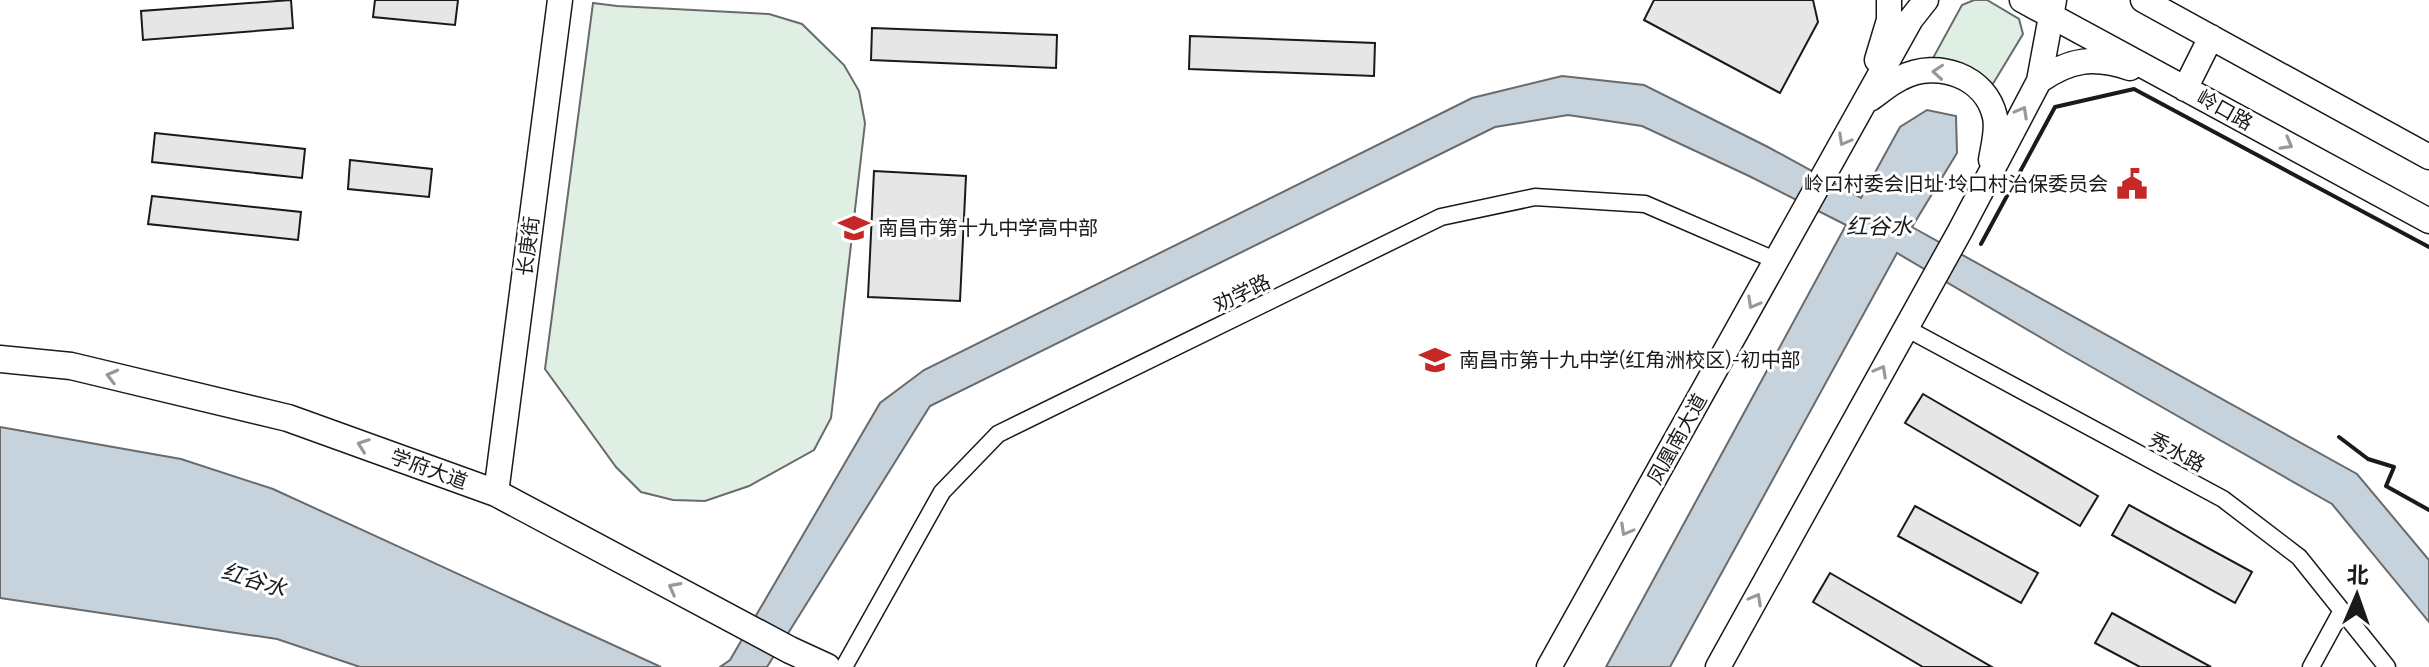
<svg xmlns="http://www.w3.org/2000/svg" width="2429" height="667" viewBox="0 0 2429 667" font-family="Bitter,'Noto Sans SC',serif">
<rect width="100%" height="100%" fill="#fff"/>
<!-- green -->
<path fill="#e0efe3" stroke="#6a6a6a" stroke-width="2" d="M1974,0H1987L2019,19L2023,34L1991,87L1933,58L1962,5Z
M593,3L617,6L769,14L802,24L844,65L859,91L865,123L831,418L814,450L749,486L705,501L673,500L641,492L616,467L545,369Z"/>
<!-- water -->
<path fill="#c6d2dc" stroke="#6a6a6a" stroke-width="2" d="M1562,76L1644,85L1768,147L1861,198L1900,127L1927,110L1956,116L1957,153L1912,227L2357,474L2429,560V622L2332,504L2067,353L1897,253L1670,667H1606L1846,225L1749,176L1642,126L1568,115L1495,127L930,406L767,667H720L730,660L880,403L924,370L1472,98Z
M0,427L181,459L273,489L661,667H360L277,639L0,598Z"/>
<!-- building -->
<path fill="#e6e6e6" stroke="#1a1a1a" stroke-width="2" d="M291,0L293,28L143,40L141,11Z
M375,0H458L455,25L373,17Z
M1654,0H1813L1818,22L1780,93L1644,20Z
M872,28L1057,35L1056,68L871,60Z
M1190,36L1375,43L1374,76L1189,69Z
M155,133L305,149L302,178L152,162Z
M350,160L432,169L429,197L348,189Z
M874,171L966,176L960,301L868,297Z
M152,196L301,212L298,240L148,224Z
M1923,394L2098,496L2080,526L1905,423Z
M2129,505L2252,572L2235,603L2112,535Z
M1915,506L2038,573L2021,603L1898,536Z
M1830,573L1992,667H1923L1813,602Z
M2112,613L2211,667H2140L2095,643Z"/>
<g fill="none" stroke-linecap="round" stroke-linejoin="round">
<defs>
<path id="street" d="M1904,327L2223,499L2299,557L2387,667
M844,667L942,492L998,434L1441,217L1535,197L1645,204L1777,261
M2311,667L2341,612"/>
<path id="secondary" d="M2022,0L2429,221
M2143,0L2429,157
M1877,60L1889,20V0
M2039,81C2070,59 2094,56 2130,68
M2185,89L2211,37
M1870,99C1880,92 1890,83 1901,78C1937,59 1986,76 1995,117C1998,130 1993,147 1991,160
M496,493L560,0
M1549,667L1911,19L1926,0
M1718,667L1960,231L2039,81L2054,0"/>
<path id="primary" d="M0,359L71,366L288,418L496,493L790,650L827,667"/>
</defs>
<!-- street casing -->
<use href="#street" stroke="#1a1a1a" stroke-width="19"/>
<!-- secondary casing -->
<use href="#secondary" stroke="#1a1a1a" stroke-width="27"/>
<!-- primary casing -->
<use href="#primary" stroke="#1a1a1a" stroke-width="29"/>
<!-- street -->
<use href="#street" stroke="#fff" stroke-width="16"/>
<!-- secondary -->
<use href="#secondary" stroke="#fff" stroke-width="24"/>
<!-- primary -->
<use href="#primary" stroke="#fff" stroke-width="26"/>
<!-- wall -->
<path stroke="#1a1a1a" stroke-width="4" d="M1981,244L2055,107L2134,89L2429,247
M2339,437L2368,459L2394,467L2386,486L2429,510"/>
</g>
<!-- one-way arrows -->
<defs><path id="oneway-chevron" d="M-2-3.5L2.5 0L-2 3.5" fill="none" stroke-width="1.6" stroke-linecap="round" stroke-linejoin="round" transform="scale(2)"/></defs>
<g stroke="#989898">
<use href="#oneway-chevron" transform="translate(1938 72) rotate(-176)"/>
<use href="#oneway-chevron" transform="translate(2022 112) rotate(-61)"/>
<use href="#oneway-chevron" transform="translate(1844 140) rotate(119)"/>
<use href="#oneway-chevron" transform="translate(2287 144) rotate(29)"/>
<use href="#oneway-chevron" transform="translate(1753 303) rotate(119)"/>
<use href="#oneway-chevron" transform="translate(1881 371) rotate(-61)"/>
<use href="#oneway-chevron" transform="translate(112 376) rotate(-166)"/>
<use href="#oneway-chevron" transform="translate(363 445) rotate(-160)"/>
<use href="#oneway-chevron" transform="translate(1626 530) rotate(119)"/>
<use href="#oneway-chevron" transform="translate(674 588) rotate(-152)"/>
<use href="#oneway-chevron" transform="translate(1756 599) rotate(-61)"/>
</g>
<!-- icons -->
<defs>
<symbol id="civic-bare" viewBox="-9 -9 18 18"><path d="M-.6-6.5H3V-4.5H.6V-3L4-1V1h2V6H-6V1h2V-1L-.6-3ZM-1.2 2.5V6h2.4V2.5Z" fill="#c62828" stroke="#fff" stroke-width="2.5" paint-order="stroke"/></symbol>
<symbol id="school-bare" viewBox="-9 -9 18 18"><path d="M0-5L7-2L0 1L-7-2ZM-4 1L0 2.5L4 1V4Q0 6-4 4Z" fill="#c62828" stroke="#fff" stroke-width="2.5" paint-order="stroke"/></symbol>
</defs>
<g fill-rule="evenodd">
<use href="#civic-bare" x="2110" y="162" width="44" height="44"/>
<use href="#school-bare" x="832" y="206" width="44" height="44"/>
<use href="#school-bare" x="1413" y="338" width="44" height="44"/>
</g>
<g text-anchor="middle" dominant-baseline="central" stroke-width="6" stroke-linejoin="round" paint-order="stroke">
<!-- street labels -->
<g font-size="20" fill="#1a1a1a" stroke="#fff">
<text transform="translate(2225 110) rotate(29)">岭口路</text>
<text transform="translate(528 246) rotate(-83)">长庚街</text>
<text transform="translate(1242 293) rotate(-26)">劝学路</text>
<text transform="translate(1677 439) rotate(-61)">凤凰南大道</text>
<text transform="translate(2177 452) rotate(28)">秀水路</text>
<text transform="translate(429 469) rotate(20)">学府大道</text>
</g>
<!-- poi labels -->
<g font-size="20" fill="#1a1a1a" stroke="#fff" text-anchor="start">
<text x="2108" y="184" text-anchor="end">岭口村委会旧址·坽口村治保委员会</text>
<text x="878" y="228">南昌市第十九中学高中部</text>
<text x="1459" y="360">南昌市第十九中学(红角洲校区)-初中部</text>
</g>
<!-- water labels -->
<g font-size="22" font-style="italic" fill="#1a1a1a" stroke="#fff">
<text x="1879" y="226">红谷水</text>
<text transform="translate(254 580) rotate(17)">红谷水</text>
</g>
</g>
<!-- north arrow -->
<g transform="translate(2357 595) rotate(2)" stroke="#ffffff" stroke-width="6" paint-order="stroke">
<path d="M0-6L14 30L0 20L-14 30Z" fill="#1a1a1a"/>
<text y="-12" font-size="22" font-weight="bold" text-anchor="middle" fill="#1a1a1a">北</text>
</g>
</svg>
